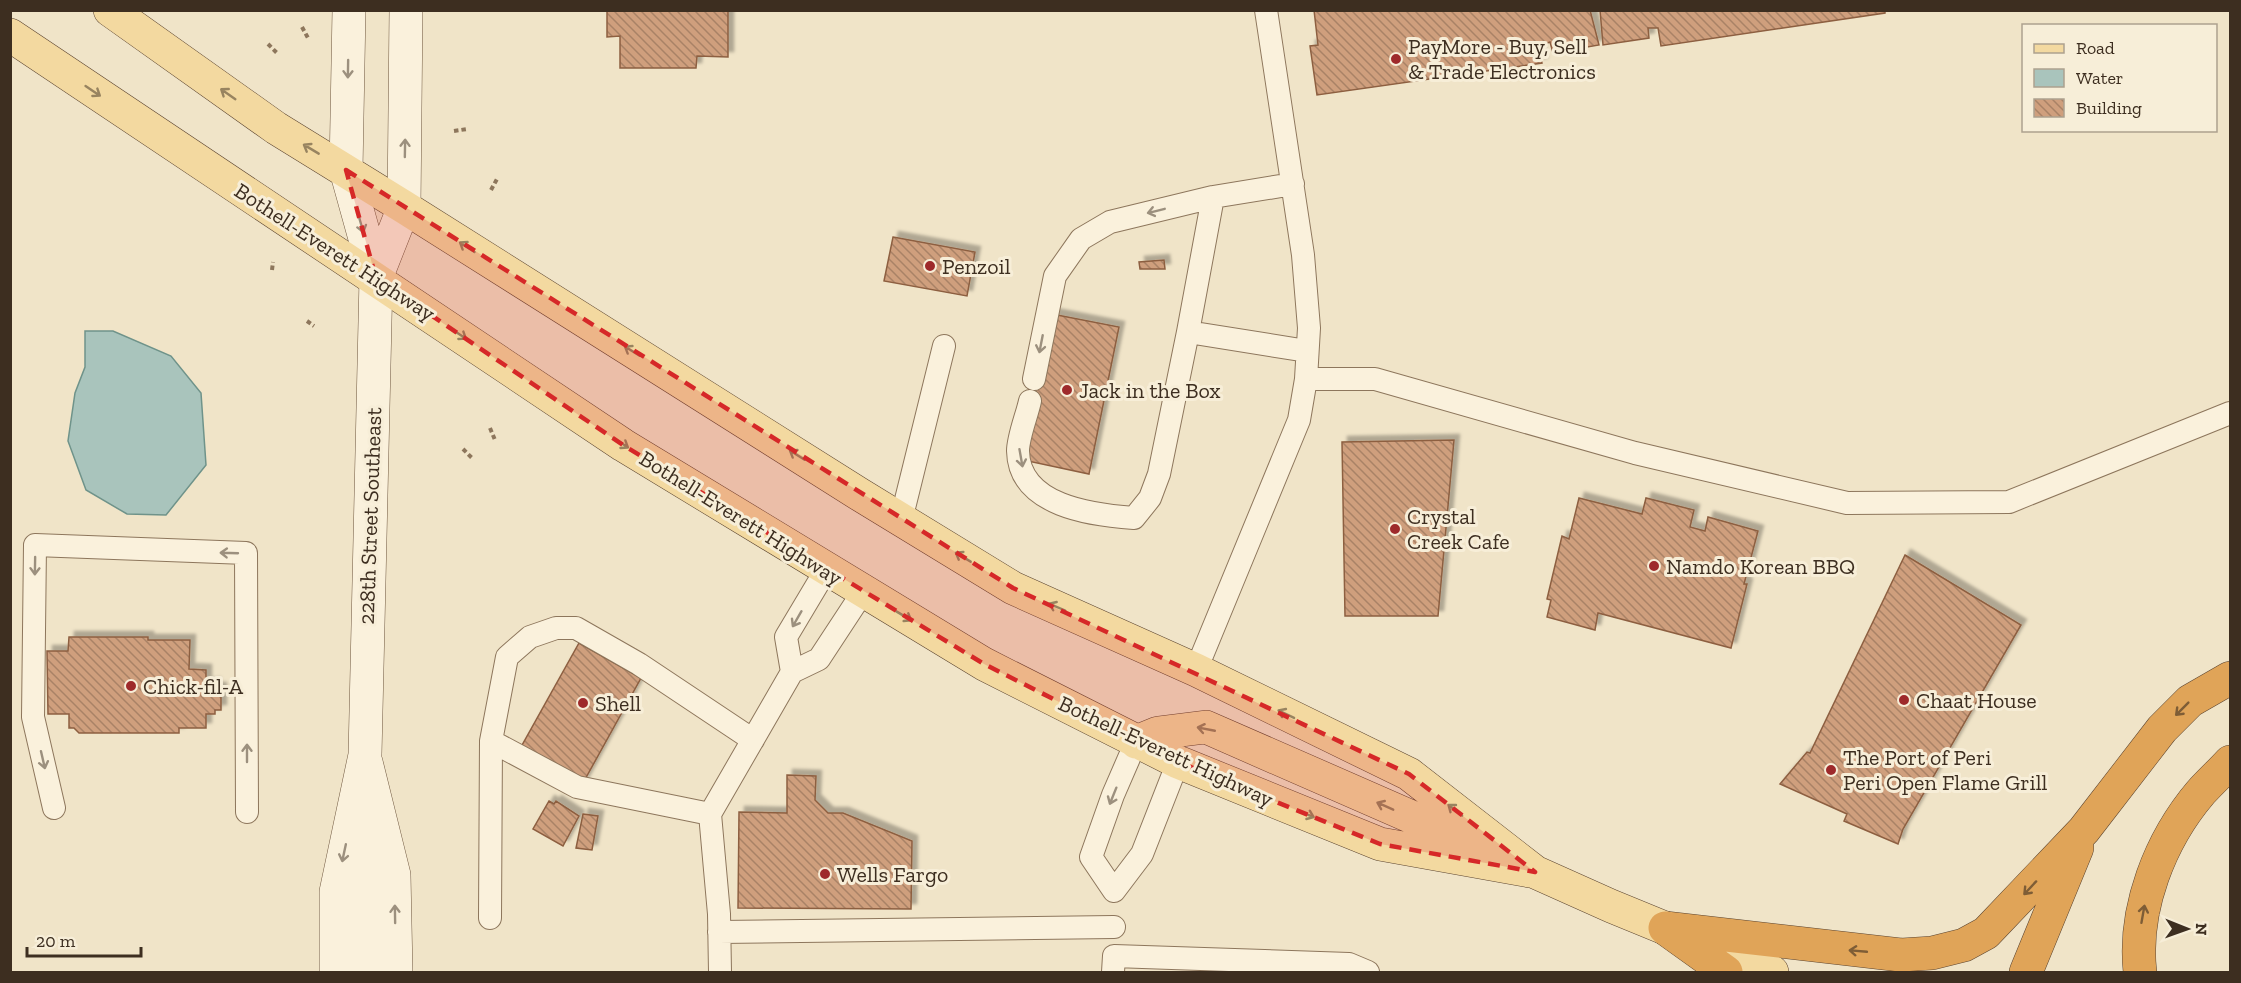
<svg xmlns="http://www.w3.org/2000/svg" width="2241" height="983" viewBox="0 0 2241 983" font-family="'Zilla Slab',serif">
<defs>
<pattern id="building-back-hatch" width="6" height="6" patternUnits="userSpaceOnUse" patternTransform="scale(1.5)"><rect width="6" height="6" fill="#cf9f7d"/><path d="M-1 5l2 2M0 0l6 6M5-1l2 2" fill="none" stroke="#a98266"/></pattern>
<filter id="shadow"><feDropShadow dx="5.5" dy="-5.5" stdDeviation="1.5" flood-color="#0004"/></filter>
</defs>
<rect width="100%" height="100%" fill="#f0e4c8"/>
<!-- water -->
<path fill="#a9c4bc" stroke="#6f938a" stroke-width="1.5" d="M85,331H113L171,356L201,393L206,465L166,515L127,514L86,490L68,441L75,393L85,367Z"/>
<!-- building -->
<path fill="url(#building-back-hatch)" stroke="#8d5f41" stroke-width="1.5" filter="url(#shadow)" d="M607,10H728V57L697,56L696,68H620V36L607,37Z
M1314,10H1590L1599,45L1553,53L1550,42L1539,46L1542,63L1317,95L1310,46L1318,45Z
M1600,10H1885V13L1661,46L1658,28H1648L1649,38L1603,45Z
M893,237L975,252L967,296L884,281Z
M1164,260L1165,269H1140L1139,262Z
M1052,314L1119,327L1089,474L1023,460L1026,401L1031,379Z
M1454,440L1438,616H1345L1342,442Z
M1579,498L1642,514L1646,498L1694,510L1690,527L1705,531L1708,517L1758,531L1744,584H1747L1731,648L1598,613L1595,630L1547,617L1551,600L1547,599L1562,536L1569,539Z
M1905,555L2021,625L1903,829L1898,844L1844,821L1847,814L1780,784L1807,752L1810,753Z
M69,637H148V640H190L189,669L206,670V684L215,683V688H221V710H215V714H206V728H179V733H79L74,728H69V714H48L47,651H68Z
M579,643L641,678L583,783L521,747Z
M787,775L816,776L815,800L828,813H843L912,841L911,909L738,908L739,812L787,813Z
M549,801L554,804L556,801L579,816L563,846L533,829Z
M583,814L598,816L592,850L576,848Z"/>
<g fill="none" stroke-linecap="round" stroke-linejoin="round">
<defs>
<path id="lane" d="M1188,332L1213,197L1293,184
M1034,379L1055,276L1081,239L1110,222L1213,197
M1306,379H1375L1635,453L1847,503L2009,502L2230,413
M1030,401C1027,415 1018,437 1018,451C1019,506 1092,515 1134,518L1150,498L1159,474L1188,332L1307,351
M901,520L944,346
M1196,670L1299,420L1306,379L1309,328L1303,255L1266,10
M792,672L786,637L826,570
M491,741L577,787L710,814
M1136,742L1113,795L1091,857L1114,891L1142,854L1178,762
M54,808L33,717L35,545L246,553L247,812
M490,918L491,741L507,657L530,637L556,628H576L639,664L753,740
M719,932L1114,927
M720,972L719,914L710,814L792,672L819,659L863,592
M1113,972L1114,956L1349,964L1368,972"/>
<path id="secondary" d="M376,278L404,207L406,10
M366,762L394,875L396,972
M367,822C369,872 363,923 369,972
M336,972V892L365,755L376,278L346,170L349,10"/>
<path id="primary" d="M110,10L276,128L404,207L859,494L1013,588L1196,670L1409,774L1535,872L1611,906L1772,972
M10,35L623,445L984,664L1178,762L1380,844L1530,871
M1136,742L1158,733L1206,727L1487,850"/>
<path id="highway" d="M1665,928L1901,955L1932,953L1964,945L1986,933L2084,830L2162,729L2190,701L2230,678
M1666,929L1726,972
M2026,972L2077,848
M2140,972C2133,909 2160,840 2201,792C2210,782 2221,772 2230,762"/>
</defs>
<!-- lane casing -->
<use href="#lane" stroke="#8d765c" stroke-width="24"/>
<!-- secondary casing -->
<use href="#secondary" stroke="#6f573f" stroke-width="34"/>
<!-- primary casing -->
<use href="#primary" stroke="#5b4430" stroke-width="34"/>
<!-- highway casing -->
<use href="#highway" stroke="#5b4430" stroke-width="34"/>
<!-- path -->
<path stroke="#8d765c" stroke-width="4" stroke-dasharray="4.5 3" stroke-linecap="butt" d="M302,27L308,38
M268,44L277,53
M454,131L467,129
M491,190L497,179
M272,270L273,262
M307,321L314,326
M490,428L495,440
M463,449L472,458
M10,795H11"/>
<!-- lane -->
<use href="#lane" stroke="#faf1dc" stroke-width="22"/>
<!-- secondary -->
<use href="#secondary" stroke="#faf1dc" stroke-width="33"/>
<!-- primary -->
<use href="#primary" stroke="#f3d9a0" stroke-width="33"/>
<!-- highway -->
<use href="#highway" stroke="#e0a458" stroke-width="33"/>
</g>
<!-- one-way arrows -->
<defs><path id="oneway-shaft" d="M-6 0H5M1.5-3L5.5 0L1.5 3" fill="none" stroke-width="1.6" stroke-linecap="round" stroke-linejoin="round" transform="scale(1.5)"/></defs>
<g stroke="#9c907e">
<use href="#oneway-shaft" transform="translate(348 69) rotate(91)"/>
<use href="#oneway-shaft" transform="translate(405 148) rotate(-89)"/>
<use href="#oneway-shaft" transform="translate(1156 211) rotate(166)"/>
<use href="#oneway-shaft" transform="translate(361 224) rotate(74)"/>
<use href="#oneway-shaft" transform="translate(1041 344) rotate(101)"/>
<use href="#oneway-shaft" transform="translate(1021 458) rotate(80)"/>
<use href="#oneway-shaft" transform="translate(229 553) rotate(-178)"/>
<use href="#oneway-shaft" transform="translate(35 566) rotate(91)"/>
<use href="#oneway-shaft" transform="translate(797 619) rotate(120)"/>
<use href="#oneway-shaft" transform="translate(247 753) rotate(-90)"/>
<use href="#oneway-shaft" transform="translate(43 760) rotate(77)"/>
<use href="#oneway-shaft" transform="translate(1113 796) rotate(112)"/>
<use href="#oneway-shaft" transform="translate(344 853) rotate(102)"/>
<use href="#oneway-shaft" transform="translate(395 914) rotate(-91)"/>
</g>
<g stroke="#988460">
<use href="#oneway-shaft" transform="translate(93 91) rotate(34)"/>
<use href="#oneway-shaft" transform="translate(228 94) rotate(-145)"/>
<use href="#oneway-shaft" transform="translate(311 149) rotate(-149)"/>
<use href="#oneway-shaft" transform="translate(467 247) rotate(-147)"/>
<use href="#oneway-shaft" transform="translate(459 334) rotate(34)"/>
<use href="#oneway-shaft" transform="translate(632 351) rotate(-148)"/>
<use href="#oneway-shaft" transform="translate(621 443) rotate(33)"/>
<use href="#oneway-shaft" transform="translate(797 455) rotate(-148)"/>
<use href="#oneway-shaft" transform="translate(963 557) rotate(-149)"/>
<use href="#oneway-shaft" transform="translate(1057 607) rotate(-157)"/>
<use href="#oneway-shaft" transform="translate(904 616) rotate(31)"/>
<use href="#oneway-shaft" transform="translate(1286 714) rotate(-154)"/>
<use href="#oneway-shaft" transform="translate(1206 729) rotate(-169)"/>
<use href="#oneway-shaft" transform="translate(1385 806) rotate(-156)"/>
<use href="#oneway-shaft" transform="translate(1455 810) rotate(-142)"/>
<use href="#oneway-shaft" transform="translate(1306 814) rotate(22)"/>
</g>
<g stroke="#7e5d36">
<use href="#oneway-shaft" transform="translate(2182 709) rotate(135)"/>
<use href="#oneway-shaft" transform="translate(2030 888) rotate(133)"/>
<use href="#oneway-shaft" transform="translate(2143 914) rotate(-80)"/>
<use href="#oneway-shaft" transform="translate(1858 951) rotate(-175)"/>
</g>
<!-- marked area -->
<path fill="#d62828" fill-opacity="0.2" stroke="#d62828" stroke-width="4.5" stroke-dasharray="12 8" stroke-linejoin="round" d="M346,170L1013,588L1409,774L1535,872L1380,844L1178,762L984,664L623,445L376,278Z"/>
<!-- markers -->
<g fill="#9e2a2b" stroke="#f7eed8" stroke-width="2">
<circle cx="1396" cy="59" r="6"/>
<circle cx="930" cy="266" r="6"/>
<circle cx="1067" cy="390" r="6"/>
<circle cx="1395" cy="529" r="6"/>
<circle cx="1654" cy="566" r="6"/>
<circle cx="131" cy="686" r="6"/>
<circle cx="1904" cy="700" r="6"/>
<circle cx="583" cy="703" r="6"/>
<circle cx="1831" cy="770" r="6"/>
<circle cx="825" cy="874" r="6"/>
</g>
<g text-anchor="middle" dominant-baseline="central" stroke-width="6" stroke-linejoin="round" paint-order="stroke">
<!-- poi labels -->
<g font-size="22" fill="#3d2e20" stroke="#f7eed8" text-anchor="start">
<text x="1408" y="46">PayMore - Buy, Sell<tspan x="1408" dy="25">&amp; Trade Electronics</tspan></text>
<text x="942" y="266">Penzoil</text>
<text x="1079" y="390">Jack in the Box</text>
<text x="1407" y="516">Crystal<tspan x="1407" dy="25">Creek Cafe</tspan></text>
<text x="1666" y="566">Namdo Korean BBQ</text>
<text x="143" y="686">Chick-fil-A</text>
<text x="1916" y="700">Chaat House</text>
<text x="595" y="703">Shell</text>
<text x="1843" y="757">The Port of Peri<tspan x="1843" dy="25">Peri Open Flame Grill</tspan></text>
<text x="837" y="874">Wells Fargo</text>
</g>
<!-- street labels -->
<g font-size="22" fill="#3d2e20" stroke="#f7eed8">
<text transform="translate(335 252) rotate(33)">Bothell-Everett Highway</text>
<text transform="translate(370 516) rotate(-88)">228th Street Southeast</text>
<text transform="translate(741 518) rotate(32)">Bothell-Everett Highway</text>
<text transform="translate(1166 751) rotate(25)">Bothell-Everett Highway</text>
</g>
</g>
<!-- border -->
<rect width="2241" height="983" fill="none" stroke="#3d2e20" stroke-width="24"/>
<!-- legend -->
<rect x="2022" y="24" width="195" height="108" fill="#f7eed8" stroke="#ada18e" stroke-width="1.5"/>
<rect x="2034" y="44" width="30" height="9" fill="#f3d9a0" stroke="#ada18e" stroke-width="1.5"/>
<text x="2076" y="54" font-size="18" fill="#3d2e20">Road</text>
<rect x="2034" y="69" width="30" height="18" fill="#a9c4bc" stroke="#ada18e" stroke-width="1.5"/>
<text x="2076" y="84" font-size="18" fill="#3d2e20">Water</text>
<rect x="2034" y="99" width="30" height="18" fill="url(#building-back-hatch)" stroke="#ada18e" stroke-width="1.5"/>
<text x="2076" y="114" font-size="18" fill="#3d2e20">Building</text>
<!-- north arrow -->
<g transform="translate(2187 929) rotate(91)" stroke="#f7eed8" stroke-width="4.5" paint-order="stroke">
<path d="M0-4.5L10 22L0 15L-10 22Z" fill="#3d2e20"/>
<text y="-9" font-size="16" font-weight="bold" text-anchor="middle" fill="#3d2e20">N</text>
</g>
<!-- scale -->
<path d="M27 947v9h114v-9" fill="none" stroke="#3d2e20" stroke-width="3"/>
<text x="36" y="947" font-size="18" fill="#3d2e20" stroke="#f7eed8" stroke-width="4.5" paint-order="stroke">20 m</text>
</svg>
